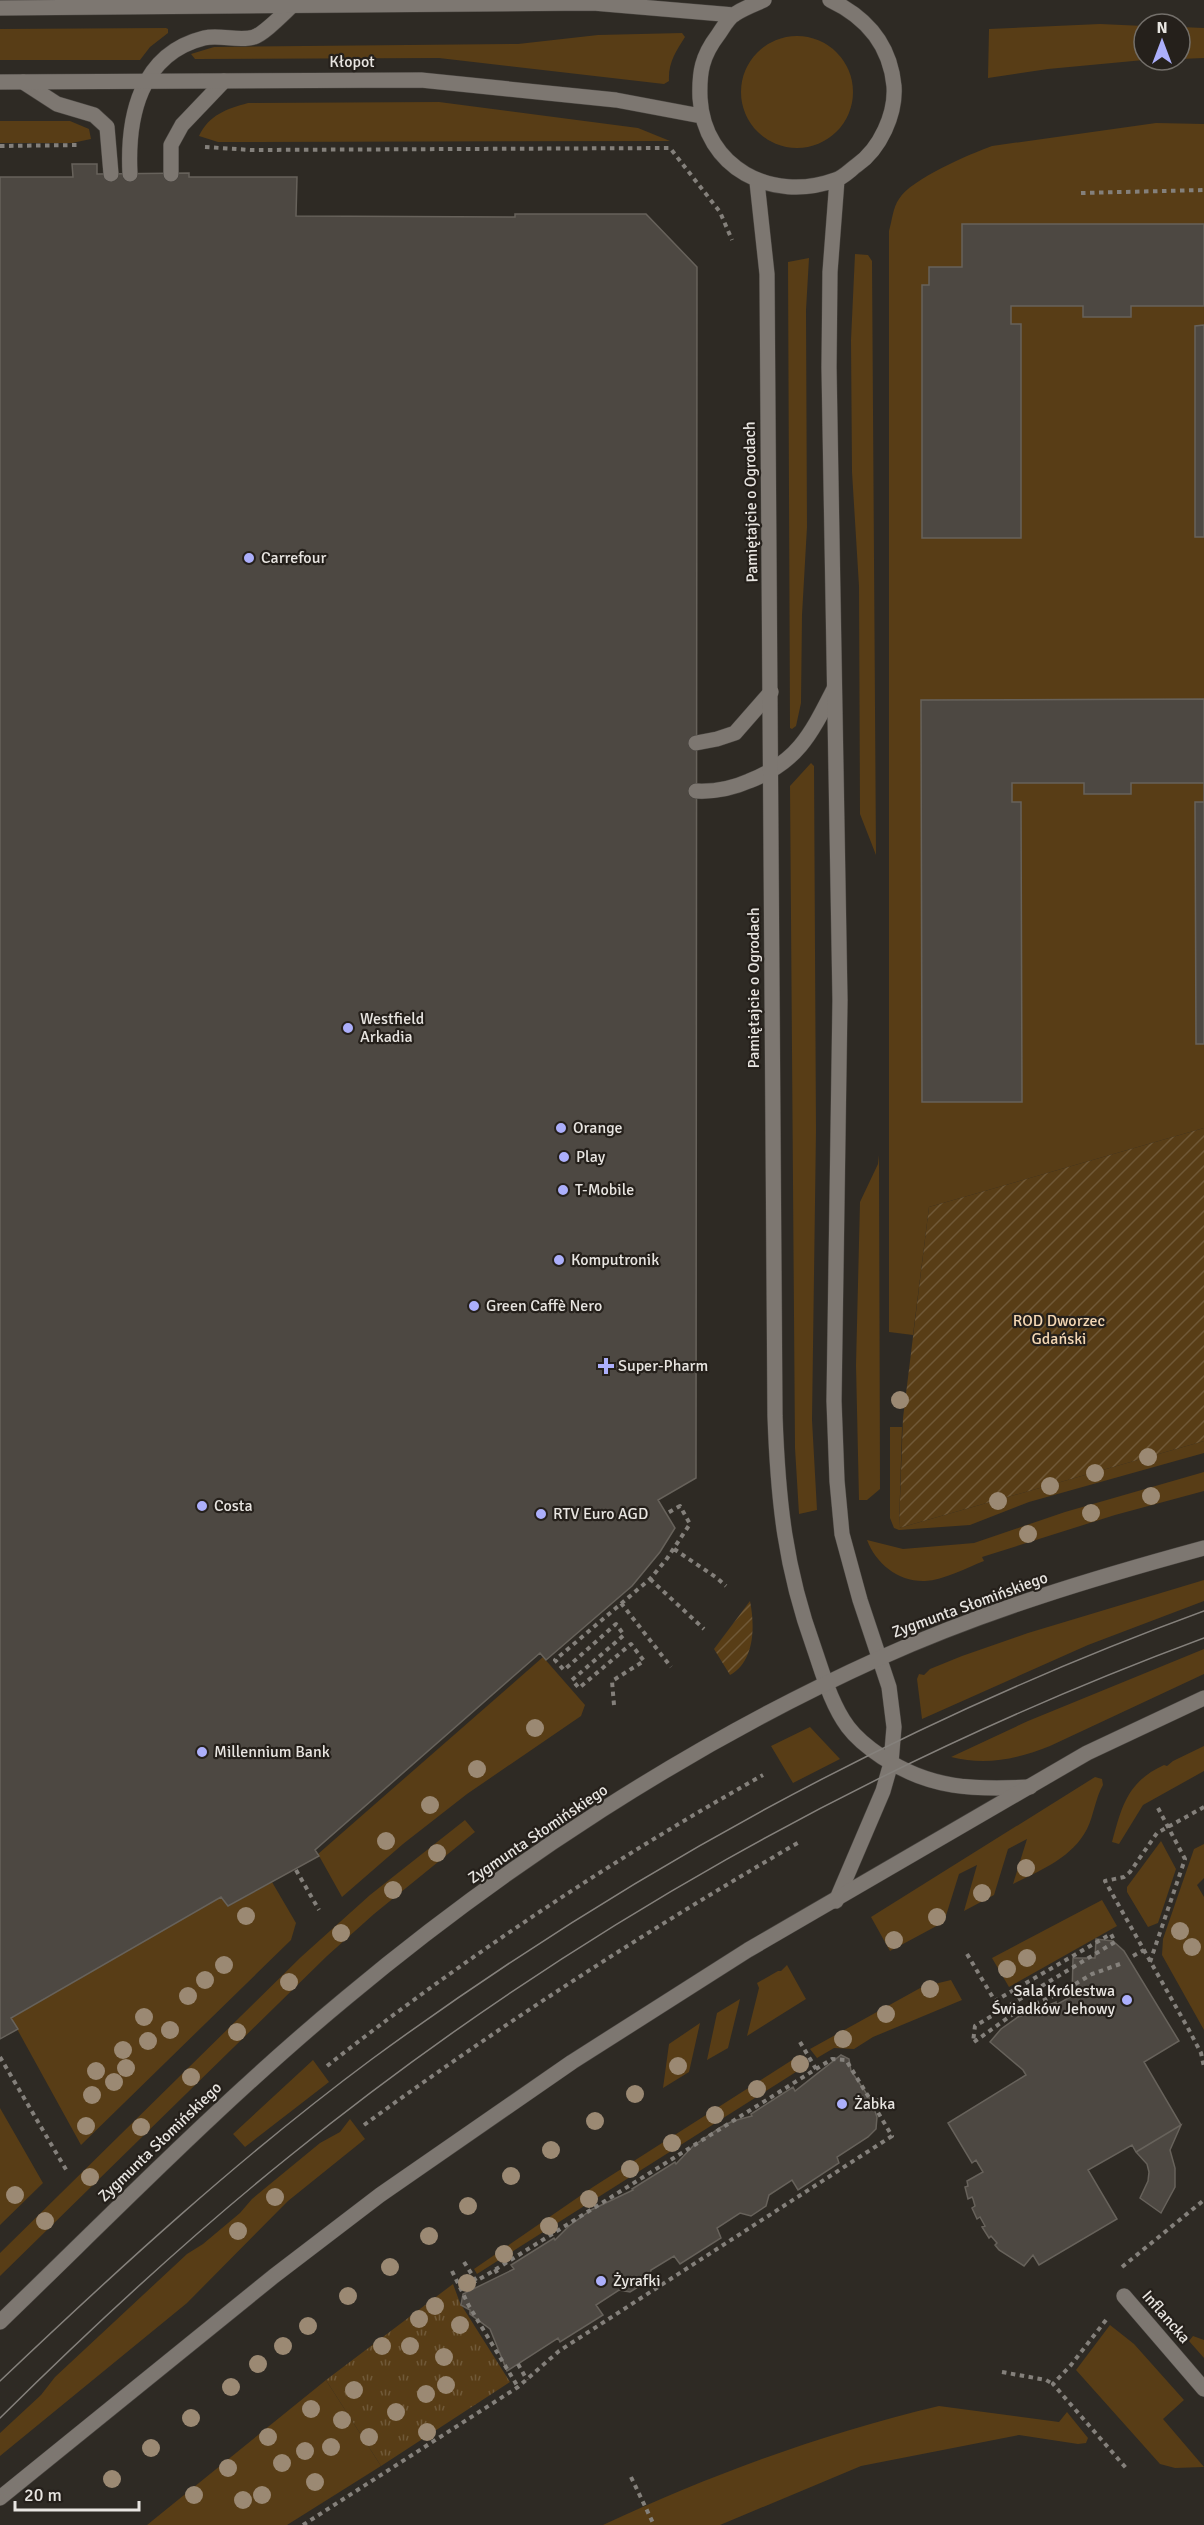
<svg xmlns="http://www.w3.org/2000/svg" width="1204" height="2525" viewBox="0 0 1204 2525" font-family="Signika,sans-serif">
<defs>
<pattern id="park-tufts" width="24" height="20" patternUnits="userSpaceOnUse" patternTransform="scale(1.5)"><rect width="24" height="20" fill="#583d16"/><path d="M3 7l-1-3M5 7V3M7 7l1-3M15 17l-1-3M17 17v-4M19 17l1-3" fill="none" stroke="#705938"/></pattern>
<pattern id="garden-furrows" width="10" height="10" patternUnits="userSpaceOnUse" patternTransform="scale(1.5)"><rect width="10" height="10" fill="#583d16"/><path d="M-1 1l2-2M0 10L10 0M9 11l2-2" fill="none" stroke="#705938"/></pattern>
</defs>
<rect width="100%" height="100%" fill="#2e2a24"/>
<!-- grass -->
<path fill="#583d16" d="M1100,24L1144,26V60L1048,69L988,78L989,29Z
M1180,27L1204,28V58L1180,59Z
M166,28L168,29V33L150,47L140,60H0V29Z
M682,33L685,37C676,51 668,63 669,81L664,84L439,58L195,59L191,54L214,47L518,44L598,35Z
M741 92a56 56 0 1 1 112 0a56 56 0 1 1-112 0Z
M439,102L638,128L670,141L218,142L199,136C209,115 226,109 248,103Z
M0,121H70L89,129L91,139L72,143H0Z
M1156,123L1204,124V1128L929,1207L913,1335L889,1332V231C892,221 893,207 899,199C911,179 970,154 992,146Z
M855,254L868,255L872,261L876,855L860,814L859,586L852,472L851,340Z
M809,258L806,310L807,527L802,615L801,703L796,726L792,729L790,728L788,262Z
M811,763L814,766L816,1130L812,1420L817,1510L799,1514L795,1448L790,786Z
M879,1155L880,1489L867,1500H859L856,1365L860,1202L878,1164Z
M890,1427H902L899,1528L1204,1441V1453L1029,1502L970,1525L899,1530L894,1528L890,1518Z
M1204,1472V1491L1115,1515L982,1557L984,1561C966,1568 944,1580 925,1581C899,1582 876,1564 867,1540L903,1549L974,1543L1065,1512Z
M1204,1580V1601L1088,1645L922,1719L917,1679L919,1674L924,1675L930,1669L962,1656L1028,1633Z
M1204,1649V1674L1050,1746C1018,1759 986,1766 951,1757L1028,1721Z
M543,1657L585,1705L581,1716L467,1794L403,1844L342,1897L318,1854Z
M810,1727L840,1759L793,1783L771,1746Z
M1204,1746V1771L1143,1805L1119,1844L1112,1842C1122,1806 1127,1782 1164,1765L1167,1766L1173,1761Z
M1095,1777L1102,1779L1103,1785C1095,1799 1094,1815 1087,1829C1072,1858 1041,1870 1013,1884L1027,1839L1008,1849L994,1895L964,1911L977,1865L959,1874L944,1922L890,1951L871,1917Z
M465,1820L475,1832L374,1914L327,1956L0,2276V2253L301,1957L370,1895Z
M1161,1841L1176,1869L1158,1923L1148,1927L1127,1892V1887Z
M1204,1844V1878L1197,1885L1204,1897V2030L1162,1955L1163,1939L1194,1849Z
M272,1882L296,1923L291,1940L81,2145L11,2018L221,1897L229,1906Z
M1102,1900L1117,1926L1009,1987L992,1958Z
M787,1965L806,1999L747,2036L759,1988L757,1983L778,1971H781Z
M951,1980L962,2000L873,2037L854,2049L834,2048L817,2058L810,2049L922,1987Z
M740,1999L728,2048L707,2060L717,2013Z
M700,2023L689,2072L663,2088L669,2044Z
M800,2055L807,2065L477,2274L474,2269L593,2187Z
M313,2060L329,2082L245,2147L233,2134Z
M0,2108L43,2183L0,2225Z
M350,2119L365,2139L288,2201L187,2303L0,2456V2433L41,2395L55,2377L187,2254L203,2244L240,2213L252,2199L320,2143L340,2132Z
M1110,2325L1134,2344L1184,2400L1163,2419L1204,2467L1175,2468L1160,2464L1076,2370Z
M1193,2336L1204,2340V2358L1189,2341Z
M326,2380L381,2466L287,2525H147Z
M939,2406L1059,2422L1067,2412L1088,2438L1086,2443L1078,2444L1019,2435L861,2466L720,2525H603C713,2474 821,2434 939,2406Z"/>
<!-- park -->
<path fill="url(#park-tufts)" d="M453,2284L460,2303L510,2382L381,2466L326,2380Z"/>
<!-- garden -->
<path fill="url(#garden-furrows)" d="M1204,1128V1441L899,1528L903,1418L929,1207Z
M750,1601C755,1626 755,1661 730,1675L714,1649Z"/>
<!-- building -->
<path fill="#4d4842" stroke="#67625b" stroke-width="1.5" d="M72,164H97V174L189,173V177H297L296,216L515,217V214H646L697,267L696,1478L658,1500L675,1528L660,1552L632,1586L546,1660L540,1653L315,1850L319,1856L228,1906L221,1897L11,2018L18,2029L0,2039V177H73Z
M962,224H1204V306H1131V317H1083V306H1011V324H1021V538H922V285H929V267H962Z
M1204,325V537H1195V326Z
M1204,699V1044H1196L1195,802H1204V783H1131V794H1084V783H1012V802H1021L1022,1102H922L921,700Z
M1096,1939L1113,1941L1124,1951L1179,2041L1144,2062L1181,2125L1136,2152L1132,2145L1088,2170L1117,2219L1039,2265L1033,2255L1024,2266L999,2250L995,2245L997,2243L991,2236L989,2238L982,2227L985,2226L980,2217L977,2219L972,2208L975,2206L973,2199L972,2197L968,2199L965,2187L968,2186L967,2181L983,2172L976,2160L972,2163L948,2123L1026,2075L1023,2070L990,2042L1001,2029L1018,2017L1056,2002V2005L1072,1996L1073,1958H1095Z
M841,2055L849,2059L851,2071L871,2100L877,2117L876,2129L868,2137L837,2157L839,2163L798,2190L792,2180L769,2195L766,2206L751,2216L740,2213L717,2228L721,2238L680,2264L674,2256L651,2270L648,2281L630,2292L619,2290L596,2305L603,2315L560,2342L558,2338L507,2371L490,2329L470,2314V2310L461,2305L463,2294L514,2269L511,2265L554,2238L555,2240L569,2226L591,2210L633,2190L632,2189L675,2162L676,2164L693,2146L721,2127L733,2121L752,2116L751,2114L793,2087L795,2091Z
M1181,2125L1170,2150L1175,2168V2187L1161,2213L1140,2198L1148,2181L1149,2172L1147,2164L1136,2152Z"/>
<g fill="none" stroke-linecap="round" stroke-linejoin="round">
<defs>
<path id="service" d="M23,82L57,104L94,115L107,127L111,174
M130,174C127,117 140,54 204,38C220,34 239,42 254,37C264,34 284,13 293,5
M171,174V145L182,125L224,81
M696,743L717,739L735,733L771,692
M696,791C716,792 731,789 749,781C798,762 811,734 834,689"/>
<path id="minor" d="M764,0C755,4 744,8 735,14C728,18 723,28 718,35C702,56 699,72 700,98C704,168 772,203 835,180C843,178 850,170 857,165C880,149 896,114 894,86C890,44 866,17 830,0
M0,8L593,3L734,15
M0,82L421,80L616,100L701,116
M757,182L767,274L775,1416C778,1501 785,1568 814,1648C823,1674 831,1704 848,1727C857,1739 870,1749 882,1757C930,1789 974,1790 1030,1787
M836,1901L883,1791L891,1763L894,1727L889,1687L860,1600L842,1534L837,1481L834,1401L840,1000L829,367L830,272L837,180
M1124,2296L1204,2389"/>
<path id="secondary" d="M0,2322C114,2212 224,2099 346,1998C506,1864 690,1744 880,1658C984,1611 1094,1578 1204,1548
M0,2498L274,2276L380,2195L572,2062L748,1950L1087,1753L1204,1698"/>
</defs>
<!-- service casing -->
<use href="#service" stroke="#494540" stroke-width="16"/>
<!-- minor casing -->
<use href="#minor" stroke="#494540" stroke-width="16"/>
<!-- secondary casing -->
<use href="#secondary" stroke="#494540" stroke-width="16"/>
<!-- path -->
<path stroke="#84807b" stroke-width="4" stroke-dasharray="4.5 4.5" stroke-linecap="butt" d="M0,146L80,145
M205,147L251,150L670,148L720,212L732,240
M1081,193L1204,190
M674,1549L717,1578L726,1586
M650,1579L704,1629
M621,1603L671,1667
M614,1705L612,1681L644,1661L631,1644L579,1688L572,1680L624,1635L616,1624L564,1670L555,1660L650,1579L666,1560L690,1524L680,1506L666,1514
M1204,1807L1157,1833L1130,1872L1124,1877L1105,1881L1189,2030L1201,2053L1204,2067
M296,1870L319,1910
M967,1954L995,2001L1111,1934L1115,1942L975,2026L973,2042
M1133,1956L1144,1950
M1150,1962L1185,1859L1158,1808
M800,2042L816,2069
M974,2042L1013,2014L1062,1992L1092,1974L1120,1964
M0,2057L68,2173
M327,2066C464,1958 610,1861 763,1775
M364,2125C505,2022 649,1929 801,1841
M464,2262L476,2281L485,2276L832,2059L846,2060L873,2104
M1122,2267L1204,2200
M495,2269L499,2276
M452,2271L469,2306L518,2387
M1106,2320L1071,2365L1053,2384L1126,2468
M518,2364L527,2380
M1002,2372L1046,2380L1053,2384
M631,2477L654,2525
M303,2525L518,2387L559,2351L892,2136L873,2104L883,2097"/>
<!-- service -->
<use href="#service" stroke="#7d7771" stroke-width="15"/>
<!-- minor -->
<use href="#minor" stroke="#7d7771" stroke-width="15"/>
<!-- secondary -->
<use href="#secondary" stroke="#7d7771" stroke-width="15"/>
<!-- tram -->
<path stroke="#85817c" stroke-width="1.5" d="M0,2381C119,2268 240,2157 372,2059C627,1872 906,1720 1204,1611
M0,2418C93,2326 189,2237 291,2155C564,1934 875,1760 1204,1638"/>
</g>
<!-- trees -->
<g fill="#9b8973">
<circle cx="900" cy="1400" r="9"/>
<circle cx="1148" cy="1457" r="9"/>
<circle cx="1095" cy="1473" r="9"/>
<circle cx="1050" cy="1486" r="9"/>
<circle cx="1151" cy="1496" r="9"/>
<circle cx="998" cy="1501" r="9"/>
<circle cx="1091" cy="1513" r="9"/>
<circle cx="1028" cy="1534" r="9"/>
<circle cx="535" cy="1728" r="9"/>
<circle cx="477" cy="1769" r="9"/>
<circle cx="430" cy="1805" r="9"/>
<circle cx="386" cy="1841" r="9"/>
<circle cx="437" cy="1853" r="9"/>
<circle cx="1026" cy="1868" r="9"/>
<circle cx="393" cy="1890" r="9"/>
<circle cx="982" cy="1893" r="9"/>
<circle cx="246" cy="1916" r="9"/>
<circle cx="937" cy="1917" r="9"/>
<circle cx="1180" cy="1931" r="9"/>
<circle cx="341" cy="1933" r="9"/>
<circle cx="894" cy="1940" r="9"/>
<circle cx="1192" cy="1947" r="9"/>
<circle cx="1027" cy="1958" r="9"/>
<circle cx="224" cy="1965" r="9"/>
<circle cx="1007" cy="1969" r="9"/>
<circle cx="205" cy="1980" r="9"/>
<circle cx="289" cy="1982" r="9"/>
<circle cx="930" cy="1989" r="9"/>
<circle cx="188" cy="1996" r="9"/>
<circle cx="886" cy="2014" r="9"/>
<circle cx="144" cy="2017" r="9"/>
<circle cx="170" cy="2030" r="9"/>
<circle cx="237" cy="2032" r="9"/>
<circle cx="843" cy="2039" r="9"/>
<circle cx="148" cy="2041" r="9"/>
<circle cx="123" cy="2050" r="9"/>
<circle cx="800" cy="2064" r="9"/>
<circle cx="678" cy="2066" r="9"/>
<circle cx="126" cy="2068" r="9"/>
<circle cx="96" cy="2071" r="9"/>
<circle cx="191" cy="2077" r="9"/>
<circle cx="114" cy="2082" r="9"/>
<circle cx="757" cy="2089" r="9"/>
<circle cx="635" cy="2094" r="9"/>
<circle cx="92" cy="2095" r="9"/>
<circle cx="715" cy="2115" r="9"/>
<circle cx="595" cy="2121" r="9"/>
<circle cx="86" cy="2126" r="9"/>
<circle cx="141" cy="2127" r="9"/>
<circle cx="672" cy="2143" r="9"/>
<circle cx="551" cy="2150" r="9"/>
<circle cx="630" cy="2169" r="9"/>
<circle cx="511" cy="2176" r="9"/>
<circle cx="90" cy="2177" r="9"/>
<circle cx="15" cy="2195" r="9"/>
<circle cx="275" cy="2197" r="9"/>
<circle cx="589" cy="2199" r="9"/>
<circle cx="468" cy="2206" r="9"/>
<circle cx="45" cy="2221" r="9"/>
<circle cx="549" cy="2226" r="9"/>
<circle cx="238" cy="2231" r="9"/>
<circle cx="429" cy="2236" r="9"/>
<circle cx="504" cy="2254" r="9"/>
<circle cx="390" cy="2267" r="9"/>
<circle cx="467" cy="2283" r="9"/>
<circle cx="348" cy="2296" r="9"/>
<circle cx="435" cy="2306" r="9"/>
<circle cx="419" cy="2319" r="9"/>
<circle cx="460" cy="2325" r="9"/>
<circle cx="308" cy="2326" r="9"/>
<circle cx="283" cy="2346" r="9"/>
<circle cx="382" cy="2346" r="9"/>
<circle cx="410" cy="2346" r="9"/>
<circle cx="444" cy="2357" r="9"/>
<circle cx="258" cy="2364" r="9"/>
<circle cx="446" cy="2385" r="9"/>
<circle cx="231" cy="2387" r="9"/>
<circle cx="354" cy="2390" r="9"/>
<circle cx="426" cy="2394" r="9"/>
<circle cx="311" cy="2409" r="9"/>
<circle cx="396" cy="2412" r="9"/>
<circle cx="191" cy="2418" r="9"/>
<circle cx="342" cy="2420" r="9"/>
<circle cx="427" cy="2432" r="9"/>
<circle cx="268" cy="2437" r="9"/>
<circle cx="369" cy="2437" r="9"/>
<circle cx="331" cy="2447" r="9"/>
<circle cx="151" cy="2448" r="9"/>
<circle cx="305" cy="2451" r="9"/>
<circle cx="282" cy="2463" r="9"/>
<circle cx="228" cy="2468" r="9"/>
<circle cx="112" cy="2479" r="9"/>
<circle cx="315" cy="2482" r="9"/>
<circle cx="194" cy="2495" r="9"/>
<circle cx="262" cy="2495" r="9"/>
<circle cx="243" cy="2500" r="9"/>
</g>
<!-- markers -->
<g fill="#acaffb" stroke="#25201b" stroke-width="2">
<circle cx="249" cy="558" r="6"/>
<circle cx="348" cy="1028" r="6"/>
<circle cx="561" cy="1128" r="6"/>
<circle cx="564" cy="1157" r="6"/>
<circle cx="563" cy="1190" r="6"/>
<circle cx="559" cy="1260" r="6"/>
<circle cx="474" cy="1306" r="6"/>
<path d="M603 1357h6v6h6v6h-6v6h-6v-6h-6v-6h6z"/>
<circle cx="202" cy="1506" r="6"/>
<circle cx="541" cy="1514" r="6"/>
<circle cx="202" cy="1752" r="6"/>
<circle cx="1127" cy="2000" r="6"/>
<circle cx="842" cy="2104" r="6"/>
<circle cx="601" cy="2281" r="6"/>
</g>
<g text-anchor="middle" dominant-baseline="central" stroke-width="4.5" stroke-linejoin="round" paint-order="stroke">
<!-- street labels -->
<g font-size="16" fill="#e8e5e1" stroke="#25201b">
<text x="352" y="62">Kłopot</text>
<text transform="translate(751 502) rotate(-91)">Pamiętajcie o Ogrodach</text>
<text transform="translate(754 988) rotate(-90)">Pamiętajcie o Ogrodach</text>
<text transform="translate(970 1605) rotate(-20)">Zygmunta Słomińskiego</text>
<text transform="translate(538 1834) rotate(-34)">Zygmunta Słomińskiego</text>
<text transform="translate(160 2142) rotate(-44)">Zygmunta Słomińskiego</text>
<text transform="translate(1166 2317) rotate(49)">Inflancka</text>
</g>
<!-- poi labels -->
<g font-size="16" fill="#e8e5e1" stroke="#25201b" text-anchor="start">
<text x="261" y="558">Carrefour</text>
<text x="360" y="1019">Westfield<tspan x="360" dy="18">Arkadia</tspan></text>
<text x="573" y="1128">Orange</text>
<text x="576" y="1157">Play</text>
<text x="575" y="1190">T-Mobile</text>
<text x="571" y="1260">Komputronik</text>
<text x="486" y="1306">Green Caffè Nero</text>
<text x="618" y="1366">Super-Pharm</text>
<text x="214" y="1506">Costa</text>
<text x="553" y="1514">RTV Euro AGD</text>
<text x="214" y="1752">Millennium Bank</text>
<text x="1115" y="1991" text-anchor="end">Sala Królestwa<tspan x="1115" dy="18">Świadków Jehowy</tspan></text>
<text x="854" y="2104">Żabka</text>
<text x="613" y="2281">Żyrafki</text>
</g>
<!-- park labels -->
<g font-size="16" fill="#f4d7b4" stroke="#25201b">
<text x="1059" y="1321">ROD Dworzec<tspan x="1059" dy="18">Gdański</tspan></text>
</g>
</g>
<!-- north arrow -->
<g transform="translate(1162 42)"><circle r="28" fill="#25201b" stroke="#736f6a" stroke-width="1.5"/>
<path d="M0-4.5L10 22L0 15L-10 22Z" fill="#acaffb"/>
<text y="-9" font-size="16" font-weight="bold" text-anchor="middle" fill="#e8e5e1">N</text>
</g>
<!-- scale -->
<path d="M15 2501v9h124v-9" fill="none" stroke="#e8e5e1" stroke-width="3"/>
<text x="24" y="2501" font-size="18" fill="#e8e5e1" stroke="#25201b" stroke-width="4.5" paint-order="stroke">20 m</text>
</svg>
